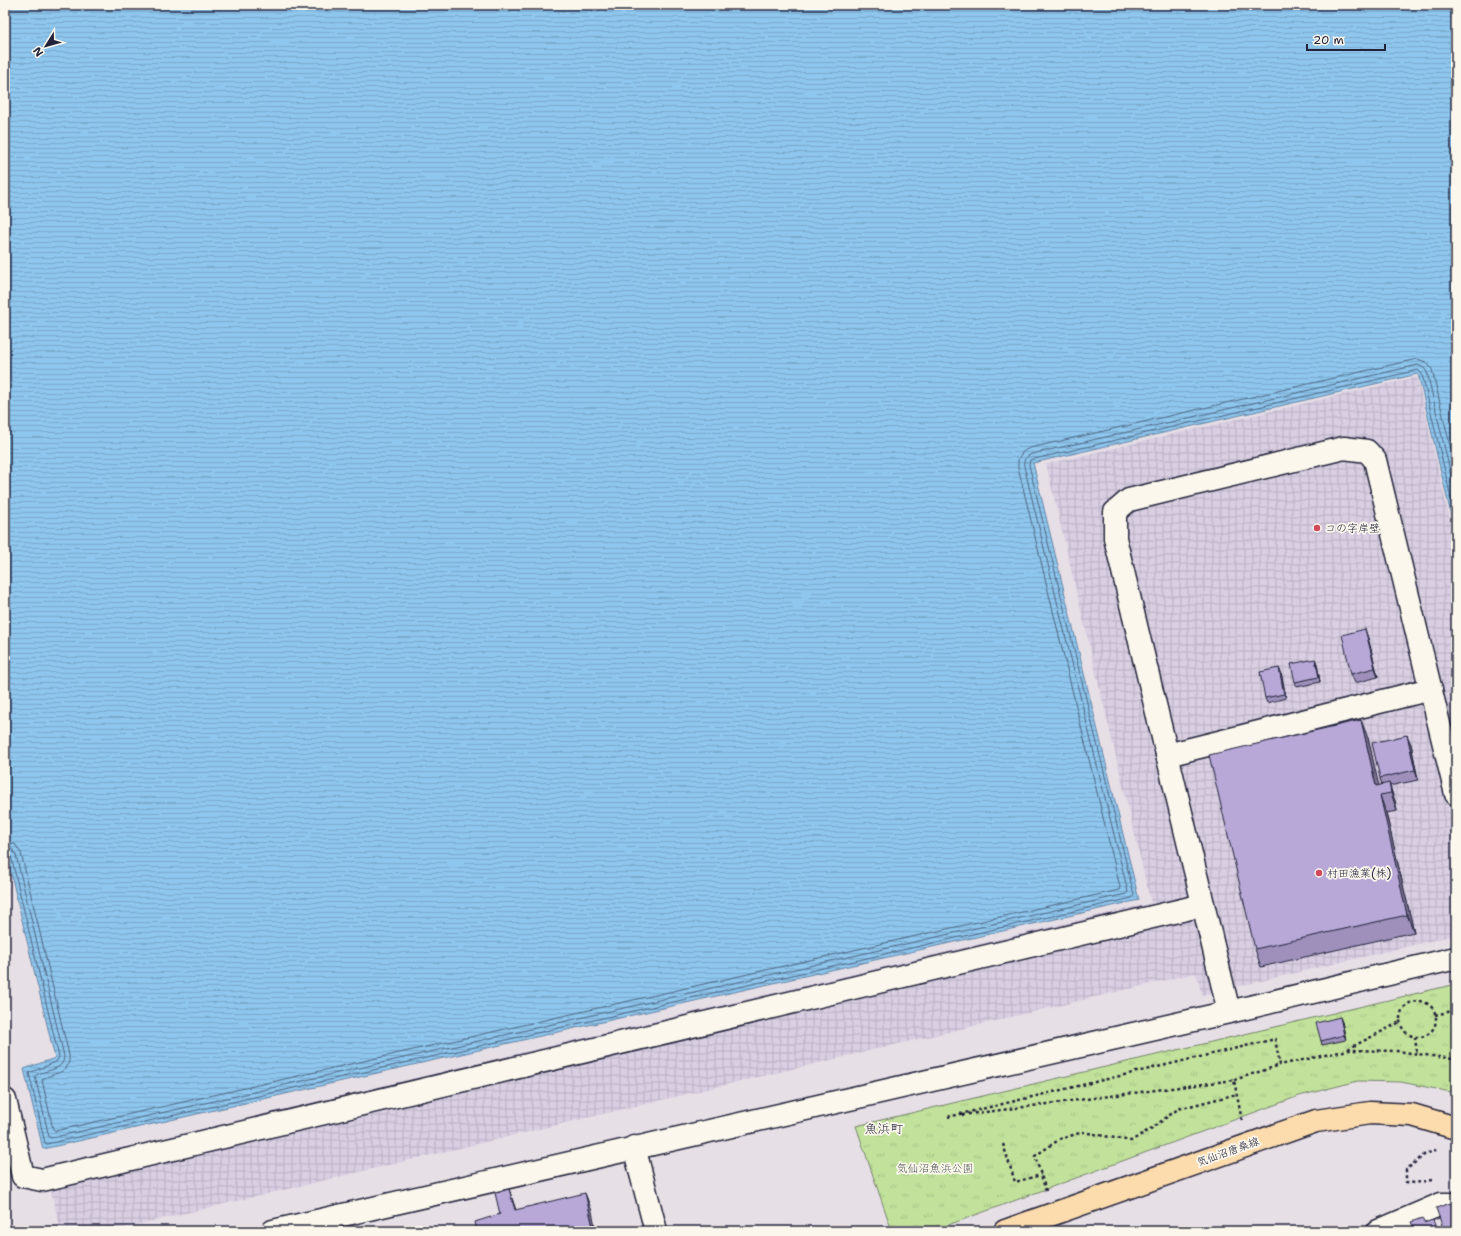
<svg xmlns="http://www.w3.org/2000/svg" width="1461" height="1236" viewBox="0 0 1461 1236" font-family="'Shantell Sans','Klee One',sans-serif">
<defs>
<pattern id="industrial-grid" width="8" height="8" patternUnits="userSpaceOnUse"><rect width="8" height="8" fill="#d9cee2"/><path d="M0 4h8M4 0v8" fill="none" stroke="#bab1c3"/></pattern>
<pattern id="park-tufts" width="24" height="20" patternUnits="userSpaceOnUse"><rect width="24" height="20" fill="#c2e29b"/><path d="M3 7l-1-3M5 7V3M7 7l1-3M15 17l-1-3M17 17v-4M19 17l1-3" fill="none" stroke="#a6c286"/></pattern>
<pattern id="water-rules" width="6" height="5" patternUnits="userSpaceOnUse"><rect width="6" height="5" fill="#8ec6ed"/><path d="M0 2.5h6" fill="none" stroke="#7aaacc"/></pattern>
</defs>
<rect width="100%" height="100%" fill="#e7dfe6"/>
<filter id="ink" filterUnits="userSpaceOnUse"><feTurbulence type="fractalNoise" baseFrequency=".025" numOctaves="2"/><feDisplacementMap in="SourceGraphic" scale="8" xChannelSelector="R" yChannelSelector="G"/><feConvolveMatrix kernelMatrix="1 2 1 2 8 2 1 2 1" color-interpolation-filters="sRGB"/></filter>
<g filter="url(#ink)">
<!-- industrial -->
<path fill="url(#industrial-grid)" d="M1417,377L1456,546V935L1202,995L1196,973L111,1231H61L45,1166L1151,903L1046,464Z"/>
<!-- park -->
<path fill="url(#park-tufts)" stroke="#72826b" d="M1456,984V1093L1401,1082L1358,1081L1299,1096L932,1231H892L856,1126Z"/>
<!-- water -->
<path fill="url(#water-rules)" stroke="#6384a6" d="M5,5H1456V536L1418,374L1033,463L1139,900L43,1149L24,1069L55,1058L5,849Z"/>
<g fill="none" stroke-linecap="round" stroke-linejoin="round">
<!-- shore -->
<path stroke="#4d6482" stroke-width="1" d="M5,842L15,844L21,853L69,1055C71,1076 53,1071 42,1080L53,1129L55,1131L1119,890L1120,887L1018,467C1017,458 1021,451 1030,448L1417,359L1426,362L1432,369L1456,471
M5,848L12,849L16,855L64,1056C64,1072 44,1069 35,1076L49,1137L51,1138L1126,894L1128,892L1024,466C1023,460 1026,456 1032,454L1418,365L1424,368L1427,372L1456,497
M5,853L9,854L11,856L59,1057L56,1062L29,1073L45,1143L47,1144L1132,898L1134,895L1029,465L1030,460L1418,370L1422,374L1456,519"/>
<defs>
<path id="street" d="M1167,755L1431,689
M634,1147L656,1231
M23,1176L42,1180L1203,905
M1378,1231L1441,1204H1456"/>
<path id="secondary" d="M1229,1012L1115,538V512L1129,500L1344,448L1367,451L1375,460L1456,794
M5,1100L23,1176
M273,1231L1229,1012L1456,958"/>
<path id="primary" d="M1005,1231L1316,1121L1370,1113L1412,1115L1456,1128"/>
</defs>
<!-- street casing -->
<use href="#street" stroke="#22223b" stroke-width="25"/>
<!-- secondary casing -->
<use href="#secondary" stroke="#22223b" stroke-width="25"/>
<!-- primary casing -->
<use href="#primary" stroke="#22223b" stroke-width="25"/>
<!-- path -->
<path stroke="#22223b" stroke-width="2.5" stroke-dasharray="3 3" stroke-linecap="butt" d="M1400 1019a18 18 0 1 1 36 0a18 18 0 1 1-36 0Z
M1435,1015L1456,1010
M1415,1037L1417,1054
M1348,1049L1400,1022
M1234,1080L1280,1065
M962,1115L1234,1080L1242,1121
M948,1117L1275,1039L1280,1065L1348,1050L1397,1051L1453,1059L1456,1066
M1003,1144L1015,1182L1041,1175
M1432,1180L1415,1183L1406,1182V1170L1424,1155L1438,1149
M1046,1191L1035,1156L1060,1139L1083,1132L1131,1141L1152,1128L1178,1109L1237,1094"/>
<!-- street -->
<use href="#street" stroke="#fbf7ec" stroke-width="22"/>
<!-- secondary -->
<use href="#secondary" stroke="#fbf7ec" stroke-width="22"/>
<!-- primary -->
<use href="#primary" stroke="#fcdcac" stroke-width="22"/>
</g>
<!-- wall -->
<path fill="#9e90ba" stroke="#22223b" d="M1368,638L1378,677L1355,683L1351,674Z
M1315,659L1317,664L1320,682L1297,687L1295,682Z
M1281,672L1286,698L1267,703L1265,698Z
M1368,738L1378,786L1382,785L1380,778L1411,744L1418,780L1389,786L1395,801L1397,811L1386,813L1414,932L1261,967L1255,949Z
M1342,1022L1346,1040L1322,1045L1321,1041Z"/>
<!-- shaded-wall -->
<path fill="#817697" stroke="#22223b" d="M1365,629L1368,638L1378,677L1375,668Z
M1315,659L1317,664L1320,682L1319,677Z
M1279,668L1281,672L1286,698L1284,694Z
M1361,720L1368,738L1381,795H1380L1386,813L1414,932L1407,915L1376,786Z
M1407,735L1411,744L1418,780L1415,770Z
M1389,783L1395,801L1397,811L1391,793Z
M1340,1017L1342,1022L1346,1040L1344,1035Z
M509,1189L522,1228L515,1210Z
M585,1193L592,1211L596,1231H594Z"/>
<!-- building -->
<path fill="#b8a8d8" stroke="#22223b" d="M1365,629L1375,668L1351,674L1342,635Z
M1315,659L1319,677L1295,682L1291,664Z
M1279,668L1284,694L1265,698L1260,672Z
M1361,720L1376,786L1389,783L1391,793L1380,795L1407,915L1255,949L1209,755Z
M1407,735L1415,770L1380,778L1372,743Z
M1340,1017L1344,1035L1321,1041L1316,1023Z
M509,1189L515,1210L585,1193L594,1231H477L475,1222L500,1214L495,1193Z
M1454,1202L1456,1211V1231H1444L1436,1208Z
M1422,1218L1424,1223L1433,1220L1437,1231H1415L1411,1222Z"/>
</g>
<!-- markers -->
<g fill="#d1495b" stroke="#fbf7ec" stroke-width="1.5">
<circle cx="1317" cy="528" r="4"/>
<circle cx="1319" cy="873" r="4"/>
</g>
<g text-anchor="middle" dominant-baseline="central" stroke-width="3.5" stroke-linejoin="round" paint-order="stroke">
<!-- poi labels -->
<g font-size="11" fill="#22223b" stroke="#fbf7ec" text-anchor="start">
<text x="1325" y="528">コの字岸壁</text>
<text x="1327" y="873">村田漁業(株)</text>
</g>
<!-- street labels -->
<g font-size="11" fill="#22223b" stroke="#fbf7ec">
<text transform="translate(1228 1152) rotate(-20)">気仙沼唐桑線</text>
</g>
<!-- park labels -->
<g font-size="11" fill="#4a5253" stroke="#fbf7ec">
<text x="935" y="1168">気仙沼魚浜公園</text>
</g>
<!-- quarter labels -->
<g font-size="13" fill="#22223b" stroke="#fbf7ec">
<text x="884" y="1128">魚浜町</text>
</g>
</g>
<!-- margin -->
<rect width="1461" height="1236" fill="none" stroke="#fbf7ec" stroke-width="20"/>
<rect x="10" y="10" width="1441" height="1216" fill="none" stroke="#22223b" stroke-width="1.5" filter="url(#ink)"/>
<!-- north arrow -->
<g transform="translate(46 46) rotate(233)" stroke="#fbf7ec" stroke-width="3" paint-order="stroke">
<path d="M0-3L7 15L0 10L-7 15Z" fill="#22223b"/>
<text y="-6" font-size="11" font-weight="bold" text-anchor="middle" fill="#22223b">N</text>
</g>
<!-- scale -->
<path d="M1307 44v6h78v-6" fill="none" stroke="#22223b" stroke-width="2"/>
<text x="1313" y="44" font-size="12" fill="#22223b" stroke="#fbf7ec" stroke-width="3" paint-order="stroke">20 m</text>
</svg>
